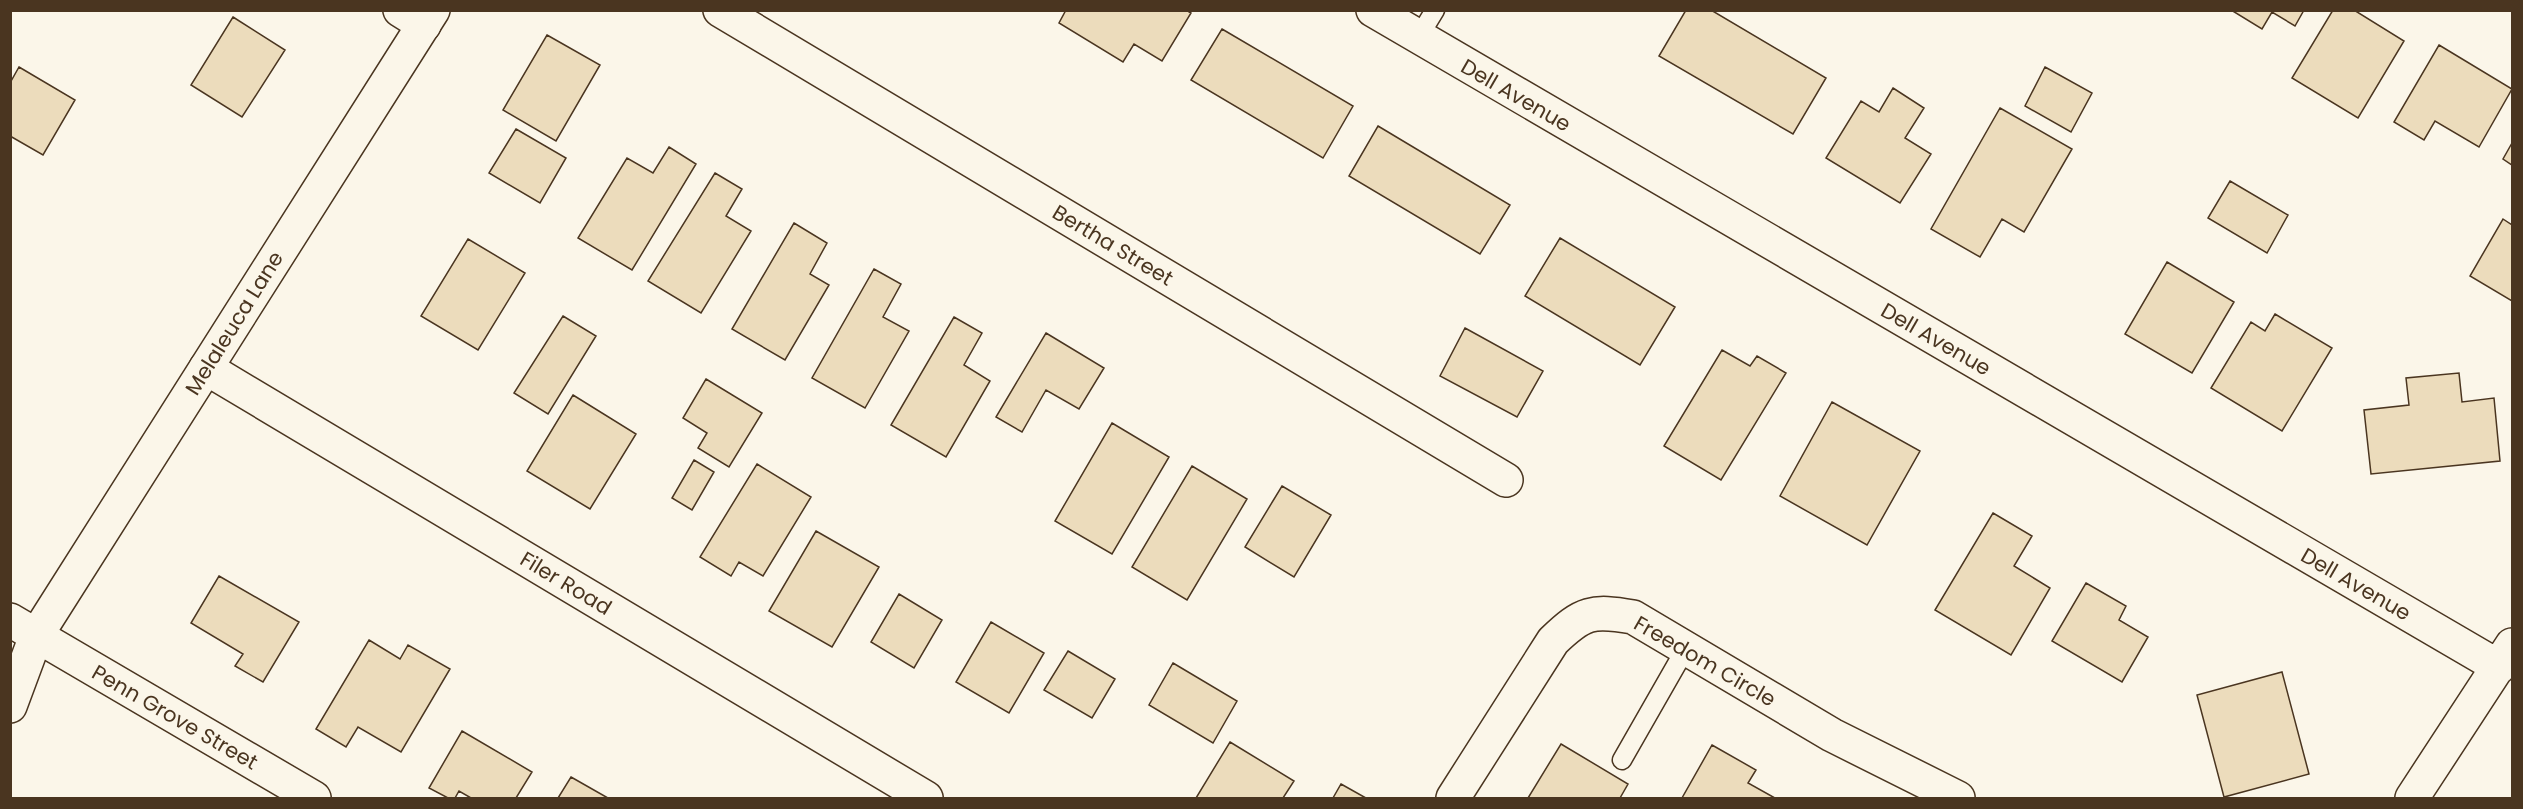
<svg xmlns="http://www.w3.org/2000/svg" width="2523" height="809" viewBox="0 0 2523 809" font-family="Poppins,sans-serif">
<rect width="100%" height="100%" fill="#fbf6e9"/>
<!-- building -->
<path fill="#ecdcbc" stroke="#4a3520" stroke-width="1.5" d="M1066,10H1186L1191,13L1162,61L1134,44L1123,62L1059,23Z
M1686,10H1711L1826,78L1793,134L1659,56Z
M2231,10H2304L2295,26L2272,12L2262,29Z
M2333,10H2354L2404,41L2358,118L2292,78Z
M233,17L285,50L242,117L191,85Z
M1222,29L1353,106L1323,158L1191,80Z
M547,35L600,65L556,141L503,110Z
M2439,45L2512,89L2479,147L2435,121L2424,140L2394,122Z
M19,67L75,100L43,155L10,136V83Z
M2045,67L2092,93L2071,132L2025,106Z
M1893,88L1924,108L1905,138L1931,154L1900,203L1826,158L1861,101L1879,112Z
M2000,108L2072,149L2024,232L2002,219L1980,257L1931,229Z
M1378,126L1510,205L1480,254L1349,176Z
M516,129L566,158L540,203L489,173Z
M2512,143V165L2503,159Z
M669,147L696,164L632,270L578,238L627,158L653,173Z
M715,173L742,189L726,216L751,231L701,313L648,281Z
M2230,181L2288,215L2267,253L2208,218Z
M2503,219L2512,225V301L2470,276Z
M794,223L827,243L810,274L829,285L785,360L732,329Z
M1560,238L1675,307L1640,365L1525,296Z
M468,239L525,273L478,350L421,316Z
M2167,262L2234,302L2192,373L2125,334Z
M874,269L901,284L883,317L909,331L865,408L812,378Z
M2275,314L2332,348L2282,431L2211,388L2251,322L2265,331Z
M563,316L596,336L548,414L514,393Z
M954,317L982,333L964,365L990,381L946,457L891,425Z
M1465,328L1543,371L1517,417L1440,376Z
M1046,333L1104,368L1079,409L1046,390L1022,432L996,417Z
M1722,350L1750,366L1757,356L1786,373L1721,480L1664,446Z
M2459,373L2462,402L2494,398L2500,461L2371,474L2364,410L2409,405L2406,378Z
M706,379L762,413L729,467L698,448L707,433L683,418Z
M573,395L636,434L590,509L527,471Z
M1832,402L1920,451L1867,545L1780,496Z
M1112,423L1169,457L1112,554L1055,521Z
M694,460L714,472L692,510L672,498Z
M757,464L811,497L763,576L739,562L731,576L700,557Z
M1192,466L1247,499L1187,600L1132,567Z
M1282,486L1331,515L1294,577L1245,547Z
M1993,513L2032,536L2014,566L2050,588L2011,655L1935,610Z
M816,531L879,567L832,647L769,611Z
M219,576L299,622L263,682L235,666L243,654L191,623Z
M2086,583L2126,606L2119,620L2148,637L2122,682L2052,641Z
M899,594L942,620L914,668L871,642Z
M991,622L1044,653L1009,713L956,682Z
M369,640L400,659L408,645L450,669L401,752L358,727L346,747L316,729Z
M1068,651L1115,679L1092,718L1044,690Z
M1173,663L1237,701L1213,743L1149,705Z
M2282,672L2309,774L2224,797L2197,695Z
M462,731L532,772L516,798H471L459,791L455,798H448L429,788Z
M1230,742L1294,781L1283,798H1196Z
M1561,744L1628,784L1620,798H1528Z
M1712,745L1756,770L1748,783L1775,798H1682Z
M571,777L608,798H558Z
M1341,784L1366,798H1333Z"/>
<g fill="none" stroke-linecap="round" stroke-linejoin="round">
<defs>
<path id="service" d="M1418,38L1435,10
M1622,760L1686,648"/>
<path id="minor" d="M400,10L424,25
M720,10L1506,480
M1373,10L2499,667
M206,368L926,798
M10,620L314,798
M1453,798L1553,641C1583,612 1592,610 1633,617L1832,735L1958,798
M2412,798L2512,645"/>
<path id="tertiary" d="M10,706L36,636L433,10"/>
</defs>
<!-- service casing -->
<use href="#service" stroke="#4a3520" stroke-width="21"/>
<!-- minor casing -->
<use href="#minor" stroke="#4a3520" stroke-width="36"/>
<!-- tertiary casing -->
<use href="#tertiary" stroke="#4a3520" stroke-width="36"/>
<!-- service -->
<use href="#service" stroke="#fbf6e9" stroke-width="18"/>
<!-- minor -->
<use href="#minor" stroke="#fbf6e9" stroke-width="33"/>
<!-- tertiary -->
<use href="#tertiary" stroke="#fbf6e9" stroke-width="33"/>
</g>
<g text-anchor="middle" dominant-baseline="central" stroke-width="4.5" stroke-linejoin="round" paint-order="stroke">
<!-- street labels -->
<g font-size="21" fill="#4a3520" stroke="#fbf6e9">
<text transform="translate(1516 95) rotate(30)">Dell Avenue</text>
<text transform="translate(1113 245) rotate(31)">Bertha Street</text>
<text transform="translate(234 323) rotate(-58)">Melaleuca Lane</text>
<text transform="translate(1936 339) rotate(30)">Dell Avenue</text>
<text transform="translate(566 583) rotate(31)">Filer Road</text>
<text transform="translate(2356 584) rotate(30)">Dell Avenue</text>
<text transform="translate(1705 661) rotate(30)">Freedom Circle</text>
<text transform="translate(175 717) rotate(30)">Penn Grove Street</text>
</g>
</g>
<!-- border -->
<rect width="2523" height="809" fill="none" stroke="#4a3520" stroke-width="24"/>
</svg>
